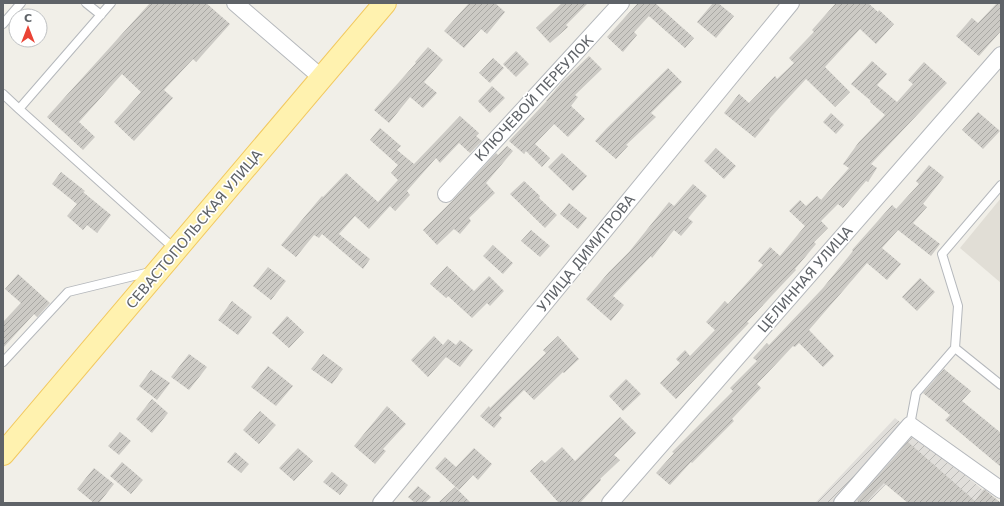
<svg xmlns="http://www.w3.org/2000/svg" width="1004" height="506" viewBox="0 0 1004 506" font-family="'DejaVu Sans',sans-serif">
<defs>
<pattern id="industrial-furrows" width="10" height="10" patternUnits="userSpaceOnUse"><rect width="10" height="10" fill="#e0deda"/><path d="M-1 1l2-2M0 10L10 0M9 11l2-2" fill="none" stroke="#b9b8b5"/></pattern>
<pattern id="building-hatch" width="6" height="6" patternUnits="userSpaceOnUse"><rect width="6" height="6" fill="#cccac5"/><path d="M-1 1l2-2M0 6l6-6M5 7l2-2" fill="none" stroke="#a9a8a4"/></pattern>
</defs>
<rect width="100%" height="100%" fill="#f1efe8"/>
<!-- industrial -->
<path fill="url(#industrial-furrows)" d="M895,418L994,499L990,503H908L887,483L868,503H815Z"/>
<!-- education -->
<path fill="#e1ded6" d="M1001,198V283L960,248Z"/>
<!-- building -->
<path fill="url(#building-hatch)" d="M150,3H206L230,24L196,62L193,59L164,90L173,98L134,141L114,122L141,92L122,74L79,122L95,137L83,150L47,117Z
M469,3H495L505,12L487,34L481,29L464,48L444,31Z
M562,3H588L566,25L568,27L550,43L536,28Z
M638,3H655L694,38L685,48L649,16L634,32L637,35L623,52L607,37Z
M713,3H718L734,16L716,38L697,22Z
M836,3H868L878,12L879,10L894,24L876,44L860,29L825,67L850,92L835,107L806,79L769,119L770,120L755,138L724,113L739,94L749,103L775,76L777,79L794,63L789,58L814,32L812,30Z
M997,3H1001V31L979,56L956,36L972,18L978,23Z
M428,47L443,60L424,82L437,93L423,108L410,97L389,123L374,110L416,63L415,62Z
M516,51L529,64L516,77L503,64Z
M589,56L602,69L575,95L578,97L571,106L585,119L568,137L554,124L535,144L550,158L542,167L526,151L524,154L509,141L547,101H546L562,82Z
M493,58L504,68L490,83L479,73Z
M872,61L887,74L877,85L897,102L913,84L908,80L924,62L947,83L871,164L877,168L868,182L866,181L843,208L838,204L821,221L828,228L814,242L816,244L795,269L796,270L747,322L749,323L728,345L676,399L660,383L680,363L676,359L685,350L690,356L715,330L706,322L725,301L728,304L763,265L758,261L770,247L780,256L805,226L789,211L800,200L806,206L817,196L821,200L849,168L843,164L859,142L885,115L870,102L871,101L851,84Z
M668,68L682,82L651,113L656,117L626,145L628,146L616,159L595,141L607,128Z
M492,86L505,98L490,113L478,101Z
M978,112L1000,131L983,149L962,130Z
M831,113L844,125L836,134L823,122Z
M460,116L479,133L476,136L482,141L470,153L459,143L440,163L436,158L407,191L410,195L395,211L390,206L369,229L355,216L339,234L370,259L363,269L322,234L319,238L314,235L296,257L281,245L322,196L323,197L346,173L378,202L398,180L391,173L398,165L370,140L380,128L401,146L397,150L414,164Z
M507,146L513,151L486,183L495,193L469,218L471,221L460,234L454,229L437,245L423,230L453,200L496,153L498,155Z
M716,148L736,166L724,179L704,161Z
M562,153L587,176L573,191L548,167Z
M929,165L944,177L923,204L927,207L913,223L940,244L931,256L898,230L882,248L901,264L887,280L867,263L809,330L834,356L823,367L799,343L795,347L793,346L757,384L761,388L732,419L734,421L692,463L691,462L670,485L656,473L674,453L672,452L733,391L730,388L757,361L753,358L767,343L769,345L823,288L853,251L852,250L892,205L896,209L919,184L916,181Z
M61,172L85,191L83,192L111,215L97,233L87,225L83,230L67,216L77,204L52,184Z
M524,181L540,196L539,198L557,215L545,228L510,194Z
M693,184L707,196L688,218L693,222L681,236L674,230L652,258L651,256L613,296L624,305L611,321L586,299L609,272L629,252L669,202L674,206Z
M569,203L587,218L578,229L560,214Z
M531,230L550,246L540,257L521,241Z
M493,245L513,263L503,274L483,256Z
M447,266L474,291L489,276L504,291L490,306L487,303L472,318L448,296L446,298L430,284Z
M268,267L286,281L271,300L253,286Z
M18,274L50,303L37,317L34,314L3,348V322L21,303L5,289Z
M920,278L935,292L917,311L902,297Z
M232,301L252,317L238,335L218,320Z
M287,316L304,332L289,348L272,333Z
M434,336L443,345L448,339L456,345L460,340L473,350L460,367L446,357L428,377L411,360Z
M558,336L579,359L564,373L563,372L534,400L524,390L499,415L502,418L494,428L480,416L489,406L490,408L546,353L543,350Z
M189,354L207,367L189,390L171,377Z
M323,354L343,369L332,384L311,369Z
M268,366L293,386L276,406L251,387Z
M944,369L971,391L962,401L1001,433V467L945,420L950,415L923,393Z
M151,370L170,383L157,400L139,386Z
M626,379L641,394L623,411L609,396Z
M152,399L168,413L152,433L136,419Z
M387,406L406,424L383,449L386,451L375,464L354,446Z
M260,411L276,425L259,444L243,430Z
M620,417L636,433L614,455L620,460L600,479L601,480L580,503H559L530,471L542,460L545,463L562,447L575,461Z
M120,432L131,441L119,455L108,446Z
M908,442L975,501L984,489L1001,503H908L884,483L865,503H861L857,500Z
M298,448L313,461L294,481L279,468Z
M474,448L492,464L478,480L473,475L459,490L435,468L445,457L456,467Z
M235,452L249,464L241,473L227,462Z
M122,462L143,480L131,494L110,476Z
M94,468L114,484L99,503H94L77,489Z
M332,472L348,485L340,495L323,482Z
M418,486L431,497L425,503H415L408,497Z
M455,487L471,503H438Z"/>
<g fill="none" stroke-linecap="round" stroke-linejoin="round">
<defs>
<path id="service" d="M86,3L101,15
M111,3L19,109L176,250
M3,24L21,3
M3,94L19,109
M955,348L958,306L942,254L1001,185
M3,362L68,292L150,272
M910,425L916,393L955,348L1001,385"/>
<path id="minor" d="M235,3L322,78
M446,194L621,3
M381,503L791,3
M610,503L1001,55
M842,503L910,425L1001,490"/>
<path id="primary" d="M3,454L385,3"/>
</defs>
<!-- service casing -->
<use href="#service" stroke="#b5b8bc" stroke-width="10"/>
<!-- minor casing -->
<use href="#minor" stroke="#b5b8bc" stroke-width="18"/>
<!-- primary casing -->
<use href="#primary" stroke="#f2c960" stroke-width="24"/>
<!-- service -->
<use href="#service" stroke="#fff" stroke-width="8"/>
<!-- minor -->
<use href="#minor" stroke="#fff" stroke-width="16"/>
<!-- primary -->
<use href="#primary" stroke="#fff2af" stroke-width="22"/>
</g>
<g text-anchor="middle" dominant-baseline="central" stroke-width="3.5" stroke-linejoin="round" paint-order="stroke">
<!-- street labels -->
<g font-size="14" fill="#5f6368" stroke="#fff">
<text transform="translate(534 98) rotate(-47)">КЛЮЧЕВОЙ ПЕРЕУЛОК</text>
<text transform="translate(194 229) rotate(-50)">СЕВАСТОПОЛЬСКАЯ УЛИЦА</text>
<text transform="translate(586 253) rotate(-51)">УЛИЦА ДИМИТРОВА</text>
<text transform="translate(805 279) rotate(-49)">ЦЕЛИННАЯ УЛИЦА</text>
</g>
</g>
<!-- border -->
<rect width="1004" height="506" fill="none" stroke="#5f6368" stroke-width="8"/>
<!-- north arrow -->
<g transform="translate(28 28)"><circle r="19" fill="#ffffff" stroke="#bfc1c3"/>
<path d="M0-3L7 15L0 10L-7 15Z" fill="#ea4335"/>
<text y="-6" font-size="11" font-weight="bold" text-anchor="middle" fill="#5f6368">С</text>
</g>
</svg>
